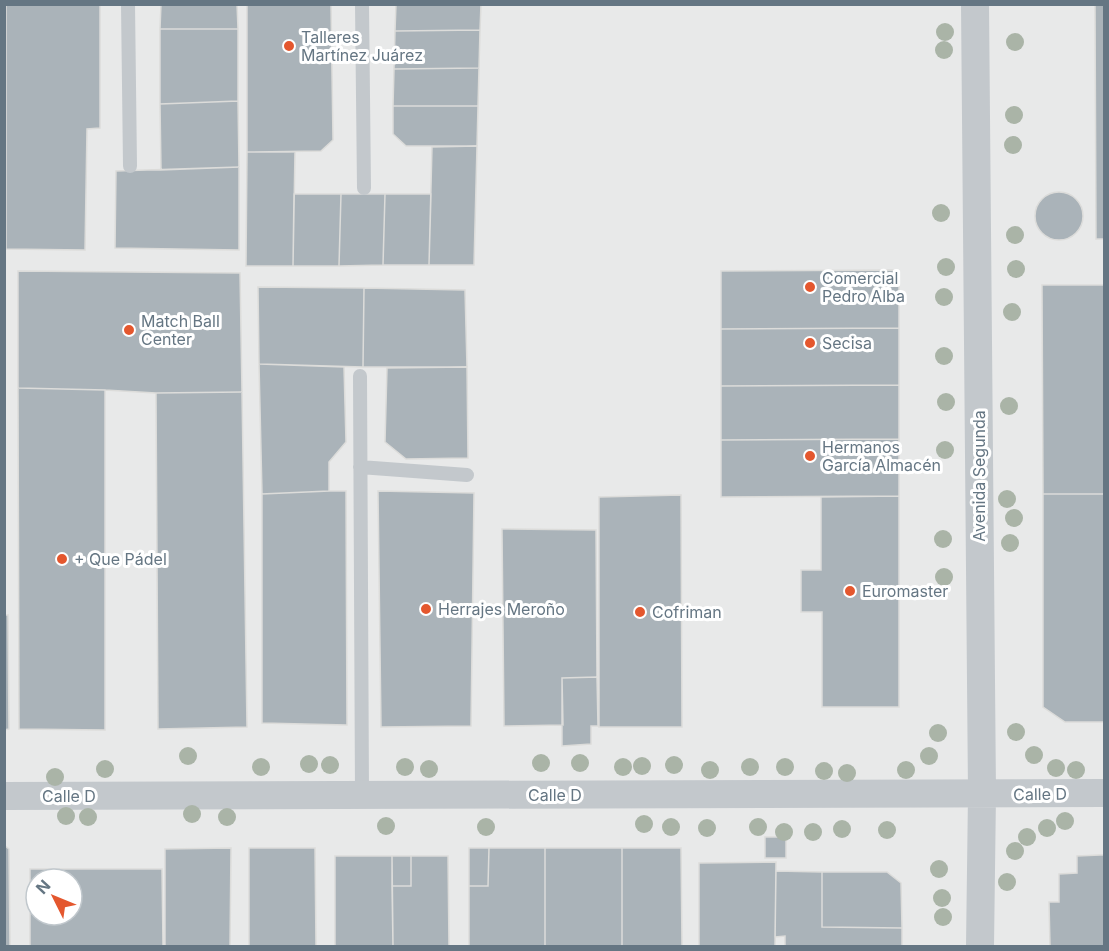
<svg xmlns="http://www.w3.org/2000/svg" width="1109" height="951" viewBox="0 0 1109 951" font-family="Inter,sans-serif">
<rect width="100%" height="100%" fill="#fafaf8"/>
<!-- built -->
<path fill="#e8e9e9" fill-rule="evenodd" d="M5,5H1104V946H5ZM36,879H72V915H36Z"/>
<!-- building -->
<path fill="#aab3b9" stroke="#dcdcda" stroke-width="1.5" fill-rule="evenodd" d="M4,4H6V249H4Z
M6,4H100V128L87,129L85,250L6,249Z
M161,4H237L238,29H160Z
M247,4H331L333,140L321,151L247,152Z
M396,4H481L480,30L395,31Z
M1095,4H1104V239H1096Z
M160,29H238V101L160,104Z
M480,30L479,68L394,69L395,31Z
M479,68L478,106H393L394,69Z
M238,101L239,167L161,170L160,104Z
M393,106H478L477,146H406L393,134Z
M477,146L474,265H429L432,147Z
M247,152H295L293,266H246Z
M239,167V250L115,248L116,171Z
M1035 216a24 24 0 1 1 48 0a24 24 0 1 1-48 0Z
M294,194H341L339,266H293Z
M341,194H385L383,265L339,266Z
M385,194H431L429,265H383Z
M899,270V328L721,329V271Z
M18,271L240,273L242,392L156,393L105,390L18,388Z
M1042,285H1104V494H1043Z
M258,287L364,288L363,367L259,364Z
M364,288L465,290L467,367H363Z
M899,328V385L721,386V329Z
M259,364L344,367L346,442L329,462V491L262,494Z
M467,367L468,458L406,459L385,442L387,368Z
M899,385V439L721,440V386Z
M18,388L105,390V730L19,729Z
M242,392L247,727L158,729L156,393Z
M899,439V496L721,497V440Z
M329,491H346L347,725L262,723V494Z
M378,491L474,493L471,726L381,727Z
M1043,494H1104V722H1065L1043,707Z
M681,495L682,727H599V497Z
M899,496V707H822V612H801V570H821V497Z
M502,529L596,530L597,677L562,678L563,725L504,726Z
M4,615H8L9,729L4,730Z
M597,677L598,726H591V744L562,746V678Z
M765,837H786V858H765Z
M4,845L9,849L10,946H4Z
M231,848L230,946H165V849Z
M249,848H315L316,946H249Z
M469,848H489L488,886H469Z
M489,848H545V946H469V886H488Z
M545,848H622V946H545Z
M622,848H681L682,946H622Z
M1100,855H1104V946H1050L1049,902H1059V874L1077,873V856Z
M335,856H392L393,946H335Z
M392,856H411V886H392Z
M411,856H448L449,946H393L392,886H411Z
M776,862L775,946H699V863Z
M30,869H162L163,946H30ZM36,879H72V915H36Z
M776,871L822,872V927L902,928V946H785V936L775,937Z
M822,872H887L901,883L902,928L822,927Z"/>
<g fill="none" stroke-linecap="round" stroke-linejoin="round">
<!-- service -->
<path stroke="#c3c8cc" stroke-width="14" d="M128,4L130,166
M362,4L364,188
M360,376L362,795
M360,467L467,475"/>
<!-- minor -->
<path stroke="#c3c8cc" stroke-width="28" d="M975,4L982,794L980,946
M4,796L1104,793"/>
</g>
<!-- trees -->
<g fill="#aab4a7">
<circle cx="945" cy="32" r="9"/>
<circle cx="1015" cy="42" r="9"/>
<circle cx="944" cy="50" r="9"/>
<circle cx="1014" cy="115" r="9"/>
<circle cx="1013" cy="145" r="9"/>
<circle cx="941" cy="213" r="9"/>
<circle cx="1015" cy="235" r="9"/>
<circle cx="946" cy="267" r="9"/>
<circle cx="1016" cy="269" r="9"/>
<circle cx="944" cy="297" r="9"/>
<circle cx="1012" cy="312" r="9"/>
<circle cx="944" cy="356" r="9"/>
<circle cx="946" cy="402" r="9"/>
<circle cx="1009" cy="406" r="9"/>
<circle cx="945" cy="450" r="9"/>
<circle cx="1007" cy="499" r="9"/>
<circle cx="1014" cy="518" r="9"/>
<circle cx="943" cy="539" r="9"/>
<circle cx="1010" cy="543" r="9"/>
<circle cx="944" cy="577" r="9"/>
<circle cx="1016" cy="732" r="9"/>
<circle cx="938" cy="733" r="9"/>
<circle cx="1034" cy="755" r="9"/>
<circle cx="188" cy="756" r="9"/>
<circle cx="929" cy="756" r="9"/>
<circle cx="541" cy="763" r="9"/>
<circle cx="580" cy="763" r="9"/>
<circle cx="309" cy="764" r="9"/>
<circle cx="330" cy="765" r="9"/>
<circle cx="674" cy="765" r="9"/>
<circle cx="642" cy="766" r="9"/>
<circle cx="261" cy="767" r="9"/>
<circle cx="405" cy="767" r="9"/>
<circle cx="623" cy="767" r="9"/>
<circle cx="750" cy="767" r="9"/>
<circle cx="785" cy="767" r="9"/>
<circle cx="1056" cy="768" r="9"/>
<circle cx="105" cy="769" r="9"/>
<circle cx="429" cy="769" r="9"/>
<circle cx="710" cy="770" r="9"/>
<circle cx="906" cy="770" r="9"/>
<circle cx="1076" cy="770" r="9"/>
<circle cx="824" cy="771" r="9"/>
<circle cx="847" cy="773" r="9"/>
<circle cx="55" cy="777" r="9"/>
<circle cx="192" cy="814" r="9"/>
<circle cx="66" cy="816" r="9"/>
<circle cx="88" cy="817" r="9"/>
<circle cx="227" cy="817" r="9"/>
<circle cx="1065" cy="821" r="9"/>
<circle cx="644" cy="824" r="9"/>
<circle cx="386" cy="826" r="9"/>
<circle cx="486" cy="827" r="9"/>
<circle cx="671" cy="827" r="9"/>
<circle cx="758" cy="827" r="9"/>
<circle cx="707" cy="828" r="9"/>
<circle cx="1047" cy="828" r="9"/>
<circle cx="842" cy="829" r="9"/>
<circle cx="887" cy="830" r="9"/>
<circle cx="784" cy="832" r="9"/>
<circle cx="813" cy="832" r="9"/>
<circle cx="1027" cy="837" r="9"/>
<circle cx="1015" cy="851" r="9"/>
<circle cx="939" cy="869" r="9"/>
<circle cx="1007" cy="882" r="9"/>
<circle cx="942" cy="898" r="9"/>
<circle cx="943" cy="917" r="9"/>
</g>
<!-- markers -->
<g fill="#e4572e" stroke="#fff" stroke-width="2">
<circle cx="289" cy="46" r="6"/>
<circle cx="810" cy="287" r="6"/>
<circle cx="129" cy="330" r="6"/>
<circle cx="810" cy="343" r="6"/>
<circle cx="810" cy="456" r="6"/>
<circle cx="62" cy="559" r="6"/>
<circle cx="850" cy="591" r="6"/>
<circle cx="426" cy="609" r="6"/>
<circle cx="640" cy="612" r="6"/>
</g>
<g text-anchor="middle" dominant-baseline="central" stroke-width="6" stroke-linejoin="round" paint-order="stroke">
<!-- poi labels -->
<g font-size="16" fill="#657683" stroke="#fff" text-anchor="start">
<text x="301" y="37">Talleres<tspan x="301" dy="18">Martínez Juárez</tspan></text>
<text x="822" y="278">Comercial<tspan x="822" dy="18">Pedro Alba</tspan></text>
<text x="141" y="321">Match Ball<tspan x="141" dy="18">Center</tspan></text>
<text x="822" y="343">Secisa</text>
<text x="822" y="447">Hermanos<tspan x="822" dy="18">García Almacén</tspan></text>
<text x="74" y="559">+ Que Pádel</text>
<text x="862" y="591">Euromaster</text>
<text x="438" y="609">Herrajes Meroño</text>
<text x="652" y="612">Cofriman</text>
</g>
<!-- street labels -->
<g font-size="16" fill="#657683" stroke="#fff">
<text transform="translate(979 476) rotate(-90)">Avenida Segunda</text>
<text transform="translate(1040 794) rotate(-1)">Calle D</text>
<text x="555" y="795">Calle D</text>
<text x="69" y="796">Calle D</text>
</g>
</g>
<!-- border -->
<rect width="1109" height="951" fill="none" stroke="#657683" stroke-width="12"/>
<!-- north arrow -->
<g transform="translate(54 897) rotate(313)"><circle r="28" fill="#ffffff" stroke="#c1c8cd" stroke-width="1.5"/>
<path d="M0-4.5L10 22L0 15L-10 22Z" fill="#e4572e"/>
<text y="-9" font-size="16" font-weight="bold" text-anchor="middle" fill="#657683">N</text>
</g>
</svg>
